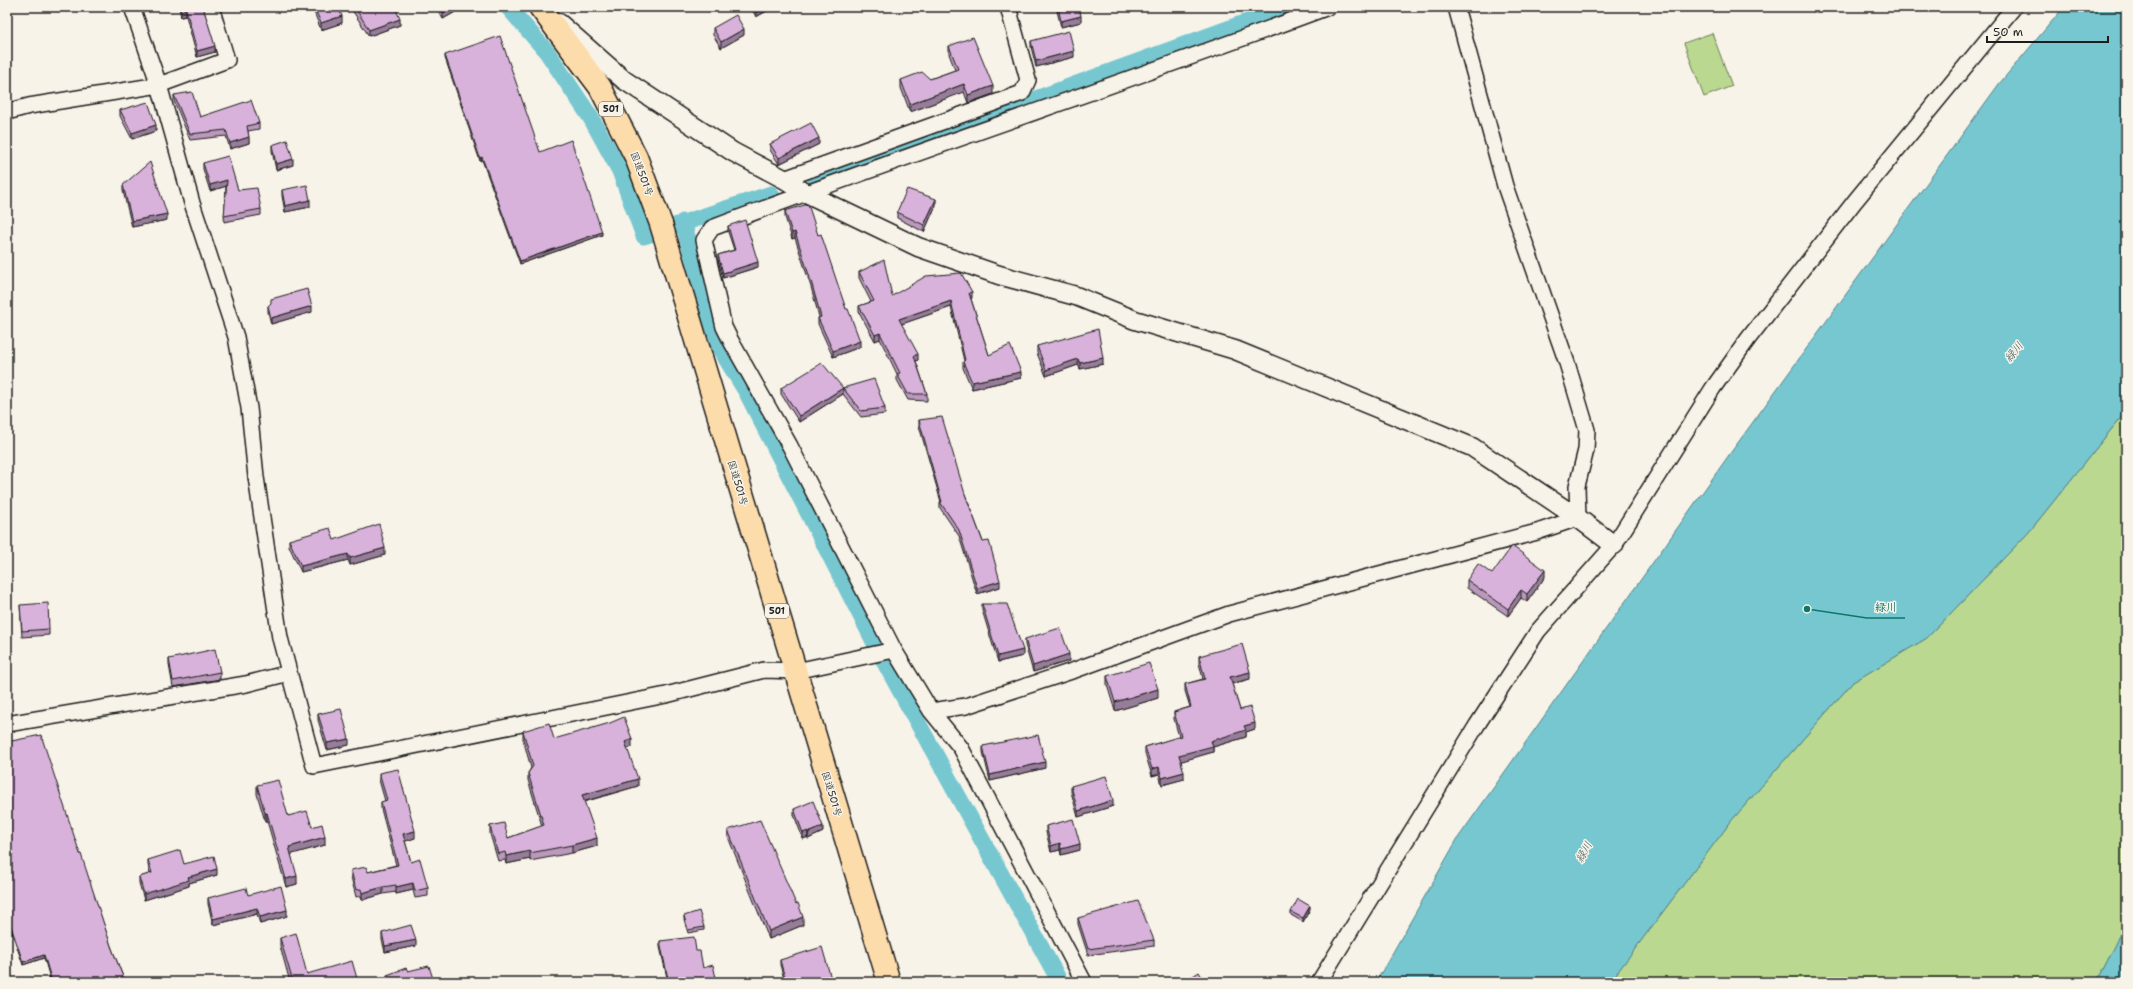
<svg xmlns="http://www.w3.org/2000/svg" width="2133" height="989" viewBox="0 0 2133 989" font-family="'Shantell Sans','Klee One',sans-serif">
<rect width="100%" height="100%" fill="#f7f3e8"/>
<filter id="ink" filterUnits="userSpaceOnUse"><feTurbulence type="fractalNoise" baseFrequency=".025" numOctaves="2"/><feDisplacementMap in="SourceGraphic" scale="8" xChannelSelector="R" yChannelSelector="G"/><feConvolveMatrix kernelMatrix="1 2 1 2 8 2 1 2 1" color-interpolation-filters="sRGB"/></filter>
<g filter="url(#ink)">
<!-- green -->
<path fill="#bad890" stroke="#6b7a56" d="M1712,33L1732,86L1704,97L1684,43Z
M2126,411V923L2097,982H1610L1732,820L1853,682L1927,638L2029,532Z"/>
<!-- water -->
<path fill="#77c7d1" stroke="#538389" d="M2064,7H2126V411L2029,532L1927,638L1853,682L1732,820L1610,982H1376L1458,838L1729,455L1999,84Z
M2126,923V982H2097Z"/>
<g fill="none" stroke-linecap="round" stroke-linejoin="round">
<!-- canal -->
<path stroke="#77c7d1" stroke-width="17" d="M508,7L547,52L591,118L620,171L644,236L771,194
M816,179L1288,7
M683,222L718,345L746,391L885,663L1060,982"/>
<defs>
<path id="minor" d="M132,7L159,85L192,203L236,337L249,408L256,477L280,638L314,766L666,695L764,670L796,671L894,650
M7,112L29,106L159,85L227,60L211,7
M784,179L1022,93L1028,80L1008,7
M931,711L966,706L1075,670L1229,614L1537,532L1578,518L1577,486L1586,450L1587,430L1567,363L1505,186L1456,7
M7,724L246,684L289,673
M1084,982L961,748L931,711L894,650L790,446L731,341L724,327L704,240L712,228C916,151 1124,83 1328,7
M1319,982L1477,725L1538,631L1614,545L1713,388L1748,339L1855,201L2014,7"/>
<path id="tertiary" d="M559,23L624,80L733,152L784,179L806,193L918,247L999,275L1076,296L1135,320L1235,350L1472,447L1578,518L1614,545"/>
<path id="trunk" d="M540,7L600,87L636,157L661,224L889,982"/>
</defs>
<!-- minor casing -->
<use href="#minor" stroke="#1c1c1c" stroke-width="18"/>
<!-- tertiary casing -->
<use href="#tertiary" stroke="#1c1c1c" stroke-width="21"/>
<!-- trunk casing -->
<use href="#trunk" stroke="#1c1c1c" stroke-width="25"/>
<!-- minor -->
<use href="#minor" stroke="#f7f3e8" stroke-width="15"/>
<!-- tertiary -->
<use href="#tertiary" stroke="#f7f3e8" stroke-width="18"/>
<!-- trunk -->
<use href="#trunk" stroke="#fddcac" stroke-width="22"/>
</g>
<!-- wall -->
<path fill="#ba99bc" stroke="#1c1c1c" d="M179,7H203L215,52L197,57L186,16L181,17Z
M312,7H338L342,23L321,30Z
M352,7H395L400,25L369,36L352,10Z
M436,7H464L443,19Z
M751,7H774L756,17Z
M1056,7H1079L1081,22L1061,27Z
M713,28L744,35L721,48L713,35Z
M1031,41L1074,57L1036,67L1031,47Z
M949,46L993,94L968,103L964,92L910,112L901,88V80L930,79L955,70L949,54Z
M445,55L540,152L602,235L520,264L482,160L480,161L445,58Z
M174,95L200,117L259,123V129L248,131L249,143L230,149L226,136L190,140L174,101Z
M120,110L156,131L132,139L120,116Z
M770,144H819L779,164L770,150Z
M272,145L293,165L276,170L272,151Z
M203,163L238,190L261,209V215L224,222L226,186L210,191L203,169Z
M123,185L167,220L132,227L123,191Z
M282,190L310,207L285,212L282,196Z
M936,205L924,232L897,218V212Z
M785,211L818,235L860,347L833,357L818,324V318L819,317L811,287L795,238L792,239L785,217Z
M728,226L758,267L723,278L718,260V255L734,250L728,232Z
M859,272L892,296L972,298L971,299L989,355L1021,378L972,389L963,368V362L964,361L951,307L901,324L918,360L916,361L927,394V401L908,400L897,380V374L880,339L875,341L859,312V306L871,302L859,278Z
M268,306L312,312L271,324L268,312Z
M1037,346L1103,364L1080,369L1078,365L1046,376L1037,353Z
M781,388H843L885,408V414L861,417L843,394L799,422L781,394Z
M919,420L965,494L1000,587L977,594L959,536L940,508V502H941L919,426Z
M289,540L385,555L350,565L348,560L301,572L289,546Z
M1545,577L1527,602L1521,598L1508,616L1467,588V580Z
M982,604L1023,656L998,662L982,610Z
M20,605L49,629V635L22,637Z
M1025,639L1069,661L1033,672L1025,645Z
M1199,656L1250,679L1232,684L1240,710L1255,729L1246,732V737L1213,747V752L1181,761L1184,779L1162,785L1159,774L1152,776L1145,753V747L1179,737L1174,719V712L1190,707L1185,691V684L1203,679L1199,663Z
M169,659L220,672V679L173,687L169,665Z
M1107,676L1158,698L1115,711L1107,685Z
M318,714L349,745L327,750L318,720Z
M523,731L554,739L632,747L627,749L638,786L584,802L597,846L572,853L530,861V859L506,864L505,860L498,861L490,834V826L508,838L542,826L528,780V773L531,768L523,739Z
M7,742L80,854L111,946L125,982H51L44,958L23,965L7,918V877L9,876L7,871Z
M983,746L1045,768L990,781L983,752Z
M379,773L415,838L405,841L411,862L428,888V896L415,898L413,890L396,894V892L383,894L362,900L361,896L356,897L351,877V870L368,872L396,865L381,809V802L385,801L379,780Z
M257,785L288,816L312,827L325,845L291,854L297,884L286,887L267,821H265L257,794Z
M1071,786L1113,806L1078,817L1071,792Z
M794,809L823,832L808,839V837L803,839L794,815Z
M1046,826L1080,850L1061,855L1060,850L1051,852L1046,832Z
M728,830L803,925L769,939L728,837Z
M148,860L184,864L217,875L189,883V886L144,900L139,883V877L150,874L148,865Z
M248,895L287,916L260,924L257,914L213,925L208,904V898Z
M1310,909L1303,922L1291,915V912Z
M684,916L704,927V930L688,933L684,919Z
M1078,918L1154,940V946L1088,955L1078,924Z
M382,933L416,946L385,952L382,940Z
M280,938L307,974L358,982H290L280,946Z
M660,941L696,951L703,968L717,982H668L660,947Z
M780,960L832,982H785L780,965Z
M408,971L434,982H387V975Z"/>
<!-- shaded-wall -->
<path fill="#977d99" stroke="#1c1c1c" d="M453,7H464L443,19V12Z
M763,7H774L756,17V11Z
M186,9V16L181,17V11Z
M342,16V23L321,30V23Z
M1081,16V22L1061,27V21Z
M400,19V25L369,36V30Z
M744,29V35L721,48V42Z
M215,46V52L197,57V51Z
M1074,51V57L1036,67V61Z
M964,84V92L910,112V104Z
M993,86V94L968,103V95Z
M156,125V131L132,139V133Z
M249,137V143L230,149V143Z
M819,138V144L779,164V158Z
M482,157V160L480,161V158Z
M293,159V165L276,170V164Z
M227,180V186L210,191V185Z
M936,199V205L924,232V225Z
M310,200V207L285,212V206Z
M167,214V220L132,227V221Z
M602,232V235L520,264V261Z
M795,232V238L792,239V233Z
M758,262V267L723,278V273Z
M972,292V298L969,299V293Z
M951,301V307L899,325V319Z
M312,306V312L271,324V318Z
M880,333V339L875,341V335Z
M860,341V347L833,357V351Z
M918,354V360L914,362V356Z
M1103,358V364L1080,369V363Z
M1078,359V365L1046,376V370Z
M1021,372V378L972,389V382Z
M843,388V394L799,422V416Z
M385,548V555L350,565V558Z
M348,554V560L301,572V566Z
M1545,570V577L1527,602V594Z
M1000,581V587L977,594V588Z
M1521,590V598L1508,616V609Z
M1023,650V656L998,662V656Z
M1069,654V661L1033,672V666Z
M1250,672V679L1230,684V677Z
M1158,689V698L1115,711V702Z
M1255,723V729L1246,732V737L1213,747V752L1179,762V755L1244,726Z
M349,739V745L327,750V743Z
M632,739V747L625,749V742Z
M1045,762V768L990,781V775Z
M1159,767V774L1152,776V769Z
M1184,772V779L1162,785V778Z
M638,779V786L582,802V795Z
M1113,800V806L1078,817V811Z
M265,813H267V821H265Z
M823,826V832L808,839V833Z
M415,831V838L403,842V834Z
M808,831V837L803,839V833Z
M325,837V845L289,855V847Z
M597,838V846L572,853V845Z
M1060,843V850L1051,852V846Z
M1080,844V850L1061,855V849Z
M530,851V859L506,864V856Z
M217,869V875L189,883V886L144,900V894L188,877Z
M297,876V884L286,887V879Z
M413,883V890L396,894V887Z
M383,887V894L362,900V893Z
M1310,906V909L1303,922V918Z
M257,908V914L213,925V919Z
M287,910V916L260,924V917Z
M803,917V925L769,939V931Z
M416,940V946L385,952V946Z
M44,955V958L23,965V962Z"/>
<!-- building -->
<path fill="#d8b2db" stroke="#1c1c1c" d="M180,7H203L215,46L197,51L186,9L181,11Z
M314,7H338L342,16L321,23Z
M355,7H395L400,19L369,30Z
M440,7H453L443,12Z
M754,7H763L756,11Z
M1058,7H1079L1081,16L1061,21Z
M736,15L744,29L721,42L713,28Z
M1069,31L1074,51L1036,61L1031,41Z
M500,36L540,152L571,140L602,232L520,261L482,157L480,158L445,55Z
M973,37L993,86L968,95L964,84L910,104L901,80L922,72L930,79L958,69L949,46Z
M192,92L200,117L251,100L259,123L247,126L249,137L230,143L226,130L190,134L174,95Z
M148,102L156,125L132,133L120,110Z
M811,123L819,138L779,158L770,144Z
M287,140L293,159L276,164L272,145Z
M228,156L238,190L257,188L261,209L224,216L227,180L210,185L203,163Z
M150,162L167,214L132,221L123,185Z
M307,185L310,200L285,206L282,190Z
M907,189L936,199L924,225L897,212Z
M808,204L818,235L821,234L846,309H848L860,341L833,351L818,318L821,317L811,281L795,232L792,233L785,211Z
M745,220L758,262L723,273L718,255L735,250L728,226Z
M884,260L892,296L926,276L961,273L972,292L969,293L989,355L1010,345L1021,372L972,382L963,362L965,360L951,301L899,319L918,354L914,356L927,394H908L897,374L900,373L880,333L875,335L859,306L874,301L859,272Z
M307,289L312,306L271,318L268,306L271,303V299Z
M1098,329L1103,358L1080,363L1078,359L1046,370L1037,346Z
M822,363L843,388L799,416L781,388Z
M874,379L885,408L861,411L843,388Z
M942,417L965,494L983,542L989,541L1000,581L977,588L959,530L940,502H942L919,420Z
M379,524L385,548L350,558L348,554L301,566L289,540L330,528L334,540Z
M1512,546L1545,570L1527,594L1521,590L1508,609L1467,580L1478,564L1492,574Z
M48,603L49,629L22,631L20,605Z
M982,604H1007L1023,650L998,656Z
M1060,628L1069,654L1033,666L1025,639Z
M1242,644L1250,672L1230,677L1240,710L1250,707L1255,723L1244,726L1246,730L1211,741L1213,746L1179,755L1184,772L1162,778L1159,767L1152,769L1145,747L1181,736L1174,712L1191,707L1185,684L1205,679L1199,656Z
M215,649L220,672L173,681L169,659Z
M1149,663L1158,689L1115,702L1107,676Z
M341,709L349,739L327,743L318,714Z
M624,717L632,739L625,742L638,779L582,795L597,838L572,845L530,853V851L506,856L505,852L498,854L490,826L504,823L508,838L544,825L528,773L533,766L523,731L549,723L554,739L610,723Z
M41,735L80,854H81L111,946L125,982H52L44,955L23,962L7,915V877L10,876L7,868V742Z
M1038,735L1045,762L990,775L983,746Z
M398,769L415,831L403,834L411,862L420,859L428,888L415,891L413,883L396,887V885L383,887L362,893L361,889L356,890L351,870L366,867L368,872L398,865L381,802L387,800L379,773Z
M1106,776L1113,800L1078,811L1071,786Z
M278,780L288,816L307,811L312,827L322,824L325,837L289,847L297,876L286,879L267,813H265L257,785Z
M813,801L823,826L808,833V831L803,833L794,809Z
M1073,819L1080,844L1061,849L1060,843L1051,846L1046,826Z
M760,820L796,904L798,903L803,917L769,931L728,830Z
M180,850L184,864L214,856L217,869L188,877L189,880L144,894L139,877L152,873L148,860Z
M281,886L287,910L260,917L257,908L213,919L208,898L246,888L248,895Z
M1298,899L1310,906L1303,918L1291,912Z
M1138,901L1154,940L1088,949L1078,918Z
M699,911L704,927L688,930L684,916Z
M411,925L416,940L385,946L382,933Z
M296,933L307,974L352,961L358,982H293L280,938Z
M694,937L696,951H700L703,968L713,965L717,982H679L678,978L668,979L660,941Z
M822,947L832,982H786L780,960Z
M429,966L434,982H390L387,975L406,968L408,971Z
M1199,972L1205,982H1184Z"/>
</g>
<g text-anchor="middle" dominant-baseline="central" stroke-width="3" stroke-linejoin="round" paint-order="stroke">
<!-- shield labels -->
<g fill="#f7f3e8" stroke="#5e5c59" stroke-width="1">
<rect x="599" y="102" width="24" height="14" rx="3"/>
<rect x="765" y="604" width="24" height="14" rx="3"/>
</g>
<g font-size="9" font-weight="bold" fill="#1c1c1c">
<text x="611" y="109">501</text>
<text x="777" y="611">501</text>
</g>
<!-- street labels -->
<g font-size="10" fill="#1c1c1c" stroke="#f7f3e8">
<text transform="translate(642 174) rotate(69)">国道501号</text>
<text transform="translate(738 483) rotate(73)">国道501号</text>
<text transform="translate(832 794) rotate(73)">国道501号</text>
</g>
<!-- water labels -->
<g font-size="11" font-style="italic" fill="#3c585b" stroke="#f7f3e8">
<text transform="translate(2014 352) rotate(-51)">緑川</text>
<text transform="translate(1584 852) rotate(-61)">緑川</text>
</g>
</g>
<!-- callouts -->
<path fill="none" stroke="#0f766e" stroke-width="1.5" d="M1807 609L1867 618H1905"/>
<circle fill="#0f766e" stroke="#f7f3e8" stroke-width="1.5" cx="1807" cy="609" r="4"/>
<g font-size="11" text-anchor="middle" font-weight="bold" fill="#0f766e" stroke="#f7f3e8" stroke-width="3" stroke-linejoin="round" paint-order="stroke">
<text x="1886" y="611">緑川</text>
</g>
<!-- margin -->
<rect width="2133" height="989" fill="none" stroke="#f7f3e8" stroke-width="24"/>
<rect x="12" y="12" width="2109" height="965" fill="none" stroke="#1c1c1c" stroke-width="1.5" filter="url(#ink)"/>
<!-- scale -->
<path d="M1987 36v6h121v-6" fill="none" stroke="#1c1c1c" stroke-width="2"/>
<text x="1993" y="36" font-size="12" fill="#1c1c1c" stroke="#f7f3e8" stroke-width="3" paint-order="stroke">50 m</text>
</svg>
